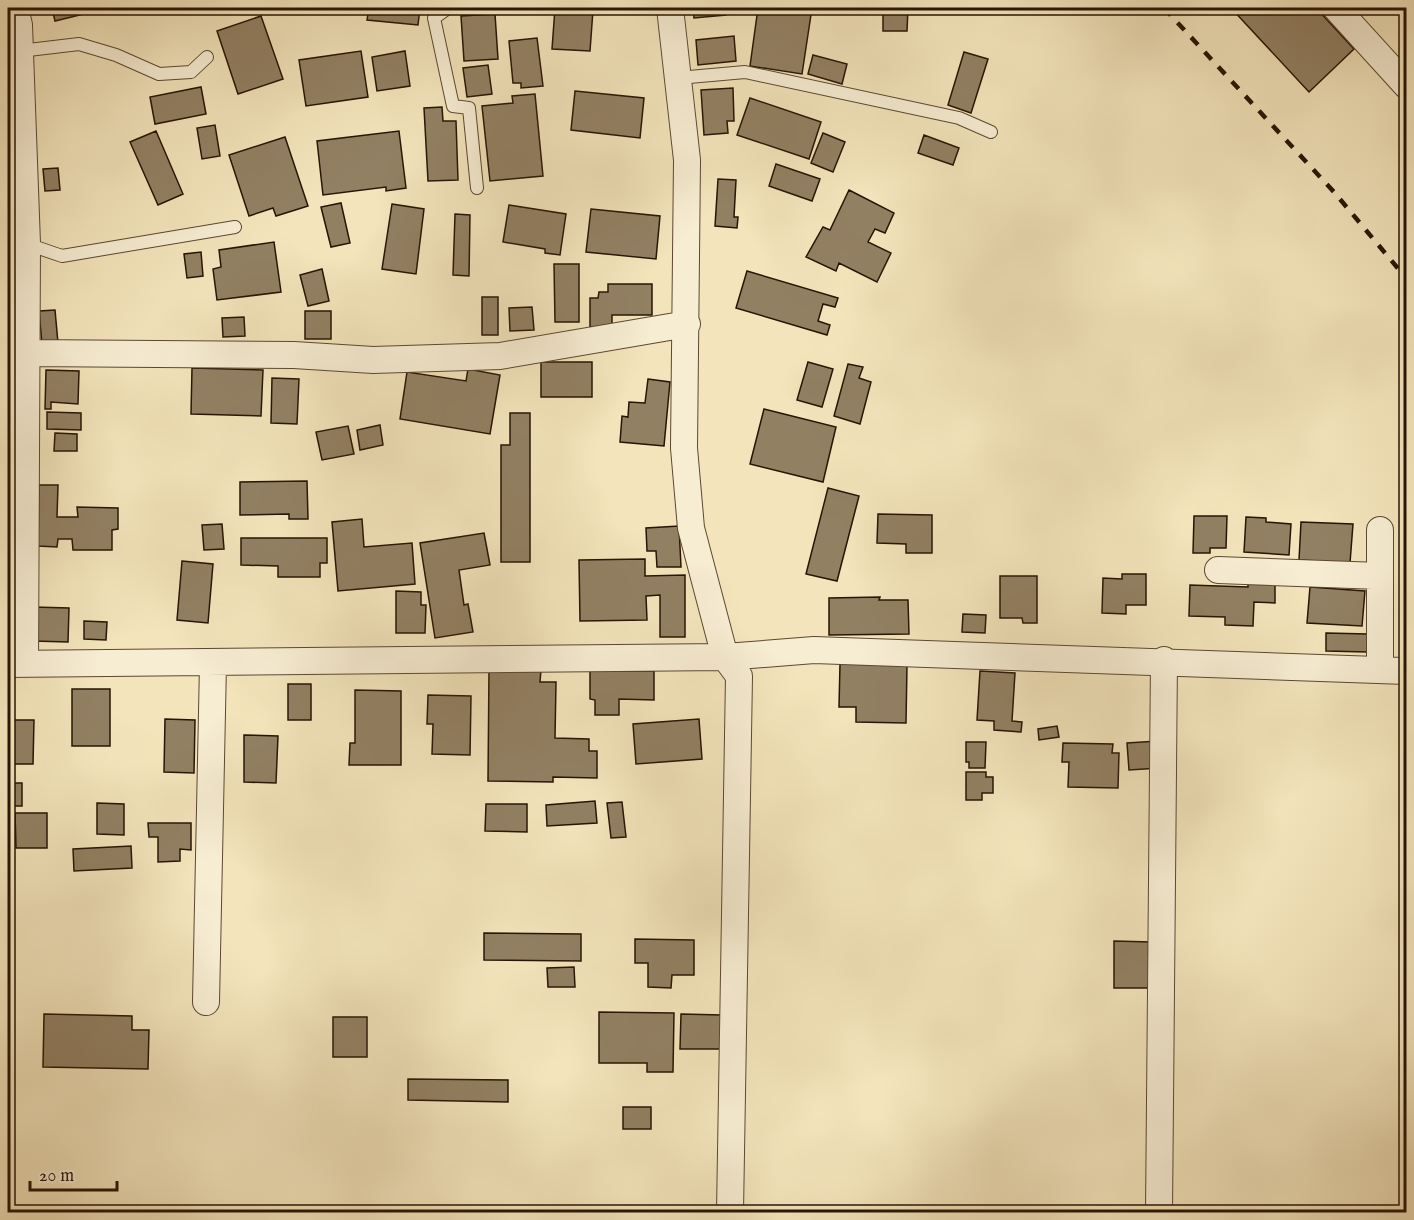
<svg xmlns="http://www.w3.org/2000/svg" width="1414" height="1220" viewBox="0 0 1414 1220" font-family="'IM FELL English',serif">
<rect width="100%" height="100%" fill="#f3e4bb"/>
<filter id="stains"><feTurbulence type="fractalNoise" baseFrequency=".00333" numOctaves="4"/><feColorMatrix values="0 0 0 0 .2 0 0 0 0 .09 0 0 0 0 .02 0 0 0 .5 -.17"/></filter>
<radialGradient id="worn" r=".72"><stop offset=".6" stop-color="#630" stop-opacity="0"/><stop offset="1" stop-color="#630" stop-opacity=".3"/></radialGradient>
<!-- building -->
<path fill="#928063" stroke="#281404" stroke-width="1.5" d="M52,8H95L96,11L55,21Z
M369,8H420L418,25L367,20Z
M555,8L593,10L590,51L552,49Z
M693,8H725L726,15L694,18Z
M758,8H812L802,74L750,66Z
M883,8H908L907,31H883Z
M1231,8H1316L1354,49L1309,92Z
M495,14L498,59L464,61L461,16Z
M261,16L283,79L238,94L217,31Z
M734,36L736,61L698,65L696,40Z
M537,38L543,86L521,88V83H513L509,41Z
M361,51L368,97L306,106L299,60Z
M405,51L410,86L377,91L372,57Z
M964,52L988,59L971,113L948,105Z
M813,55L847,64L842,84L808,74Z
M488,65L492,94L467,97L463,68Z
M201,87L206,114L155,124L150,97Z
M733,88L734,121H727L728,133L704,135L701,90Z
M575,91L644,98L640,138L571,130Z
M535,94L543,176L490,181L482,106L513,103L512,96Z
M750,98L821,122L809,159L737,135Z
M442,107L443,121H456L458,180L428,181L424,108Z
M8,115L10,194H8Z
M215,125L220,156L202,159L197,128Z
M156,131L183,194L158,205L130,142Z
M399,131L406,188L386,191V187L323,195L317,141Z
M823,133L845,142L833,172L811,163Z
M924,135L959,148L953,165L918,153Z
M285,137L308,206L276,216L273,208L249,216L229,155Z
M776,164L820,179L812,201L769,186Z
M58,168L60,190L45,191L43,169Z
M718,179L736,180L734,217H738L737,228L715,226Z
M849,190L894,213L885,233L875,229L868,242L891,253L877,282L839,263L836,271L806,257L823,227L830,230Z
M341,203L350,243L331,247L321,207Z
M392,204L424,209L416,274L382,269Z
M509,205L566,214L560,255L545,253V249L503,242Z
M591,209L660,216L656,259L586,252Z
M455,214L470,215L469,276L453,275Z
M274,242L281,292L217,300L213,269L221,267L219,250Z
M201,252L203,276L187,278L184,254Z
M554,264H579V322H555Z
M322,269L329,301L308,306L300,275Z
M747,271L838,298L835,307L823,304L818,321L830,325L827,335L736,308Z
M608,284H652V315H612V327H590V298H598L599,292H608Z
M482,297H498V335H482Z
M532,307L534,330L510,331L509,308Z
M55,310L58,343L42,344L39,311Z
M305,311H331V339H305Z
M244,317L245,336L223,337L222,318Z
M541,362H592V397H541Z
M808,362L833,369L822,407L797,400Z
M848,364L863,367L859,378L871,382L860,424L834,416Z
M192,368L263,370L261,416L191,414Z
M468,369L500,375L490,434L400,419L407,372L466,381Z
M46,370L79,371L78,404L51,402V409H45Z
M272,378L299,379L297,424L271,423Z
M648,379L670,382L664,446L620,442L622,416L628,417L629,402L645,403Z
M764,409L836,427L823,482L750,464Z
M47,412L81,413V430L47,429Z
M510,413H530V562H501V445H510Z
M380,425L383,445L360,450L357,430Z
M348,426L354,454L322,460L316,432Z
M55,433L77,434V451H54Z
M307,481L308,519H289V514L240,515V482Z
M39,485H58L57,517H78L77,507L118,508V529L112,530V550H73L72,539H58L57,547L38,546Z
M828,488L859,496L837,581L806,574Z
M878,514L932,515V553H906V544L877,543Z
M1194,516H1227L1226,548H1210V553H1193Z
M1246,517L1266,518V522L1291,524L1289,555L1244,552Z
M362,519L364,547L412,543L415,584L338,591L332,522Z
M1301,522L1353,524L1350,563L1299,560Z
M222,524L224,549L204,550L202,525Z
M679,526L681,567H657L656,551H647L646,528Z
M484,533L490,565L459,570L464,605L468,604L473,632L435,638L420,543Z
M241,538H327V563H320V577H278V566L241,565Z
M645,559V576L685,575V637H660V595L646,596L647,620L580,621L579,560Z
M182,561L213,564L208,623L177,620Z
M1122,574H1146V605H1126V614L1102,613L1103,578L1122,579Z
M1000,576H1037V623H1023L1022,618H1000Z
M1248,582L1275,583V603L1254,602L1253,626L1225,625V617L1189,616L1190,585L1248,587Z
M1310,587L1365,591L1362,626L1307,623Z
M396,591L421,592V605H426L425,633H396Z
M880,597L879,600H908L909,634L829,635V598Z
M33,607L69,608L68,642L33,641Z
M963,614L986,615L985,633L962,632Z
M84,621L107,622L106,640L84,639Z
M1326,633L1368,634L1367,652L1326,651Z
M840,664L907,665L906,723L856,722V707H839Z
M489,669L541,670L540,682H556L555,738L589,739V751H597V778L553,777V782L488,781Z
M590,671H654V700L619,699V715H595V700L590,699Z
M980,671L1015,673L1012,721L1022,722L1021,732L994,730V721L977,720Z
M288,684H311V720H288Z
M72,689H110V746H72Z
M355,690L401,691V765H349L350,743H355Z
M428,695L471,696L470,755L432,754L433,724H427Z
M165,719L195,720L194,773L164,772Z
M699,719L702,759L636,764L633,724Z
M8,720H34L33,764H8Z
M1057,726L1059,737L1039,740L1038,729Z
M244,735L278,736L276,783L244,782Z
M1158,741L1160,768L1129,770L1127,743Z
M966,742H986L985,768H969V762H966Z
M1063,743L1113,744L1112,753H1119L1118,788L1068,787L1069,762H1062Z
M966,772H986V777H993V793H982V800H966Z
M8,783H22V806H8Z
M595,801L597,823L547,826L546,805Z
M622,802L626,837L611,838L607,803Z
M97,803L124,804V835L97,834Z
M486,804H527V832L485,831Z
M15,813H47V848H16Z
M148,823H191V850L180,849V861L158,862V837H149Z
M131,846L132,868L74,871L73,849Z
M484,933L581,934V961L484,960Z
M635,939L694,940V975H672L671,988L648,987V963H635Z
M1114,941L1151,942V988H1114Z
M574,967L575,987H548L547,968Z
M599,1012L674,1013L673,1072H647V1063H599Z
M44,1014L132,1016V1030H149L148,1069L43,1067Z
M681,1014L722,1015V1049H680Z
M333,1017H367V1057H333Z
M408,1079L508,1080V1102L408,1100Z
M623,1107H651V1129H623Z"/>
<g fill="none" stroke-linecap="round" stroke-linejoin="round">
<defs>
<path id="lane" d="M448,8L434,18L453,106L469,108L477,188
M20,51L79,44L116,55L159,74L191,72L207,57
M678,78L745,72L959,118L991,132
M27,244L62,256L235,227"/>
<path id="street" d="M15,8L19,25L27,244L25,664
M670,8L687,160L684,448L691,528L725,657L739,676L730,1212
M1336,8L1406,85
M26,353L294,355L373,360L500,356L687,324
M1218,570L1380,576
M8,664L725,657L814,650L1406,671
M1380,670V530
M206,1002L213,664
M1159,1212L1164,660"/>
</defs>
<!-- lane casing -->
<use href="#lane" stroke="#5b4832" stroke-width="14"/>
<!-- street casing -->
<use href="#street" stroke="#5b4832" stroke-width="28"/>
<!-- lane -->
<use href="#lane" stroke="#f7edd3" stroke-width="12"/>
<!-- street -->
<use href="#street" stroke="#f7edd3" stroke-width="26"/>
<!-- rail -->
<path stroke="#281404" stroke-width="4.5" stroke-dasharray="10 10" stroke-linecap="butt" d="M1164,8L1334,192L1406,278"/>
</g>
<!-- margin -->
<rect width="1414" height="1220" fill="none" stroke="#f3e4bb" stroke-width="30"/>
<rect x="9" y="9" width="1396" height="1202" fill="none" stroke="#281404" stroke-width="3"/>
<rect x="15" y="15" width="1384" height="1190" fill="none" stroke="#281404" stroke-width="1.5"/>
<!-- scale -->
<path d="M30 1181v9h87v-9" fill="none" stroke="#281404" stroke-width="3"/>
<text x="39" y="1181" font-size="18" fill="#281404" stroke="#f7edd3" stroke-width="4.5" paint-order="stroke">20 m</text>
<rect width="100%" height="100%" filter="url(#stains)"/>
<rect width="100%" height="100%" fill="url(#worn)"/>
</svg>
